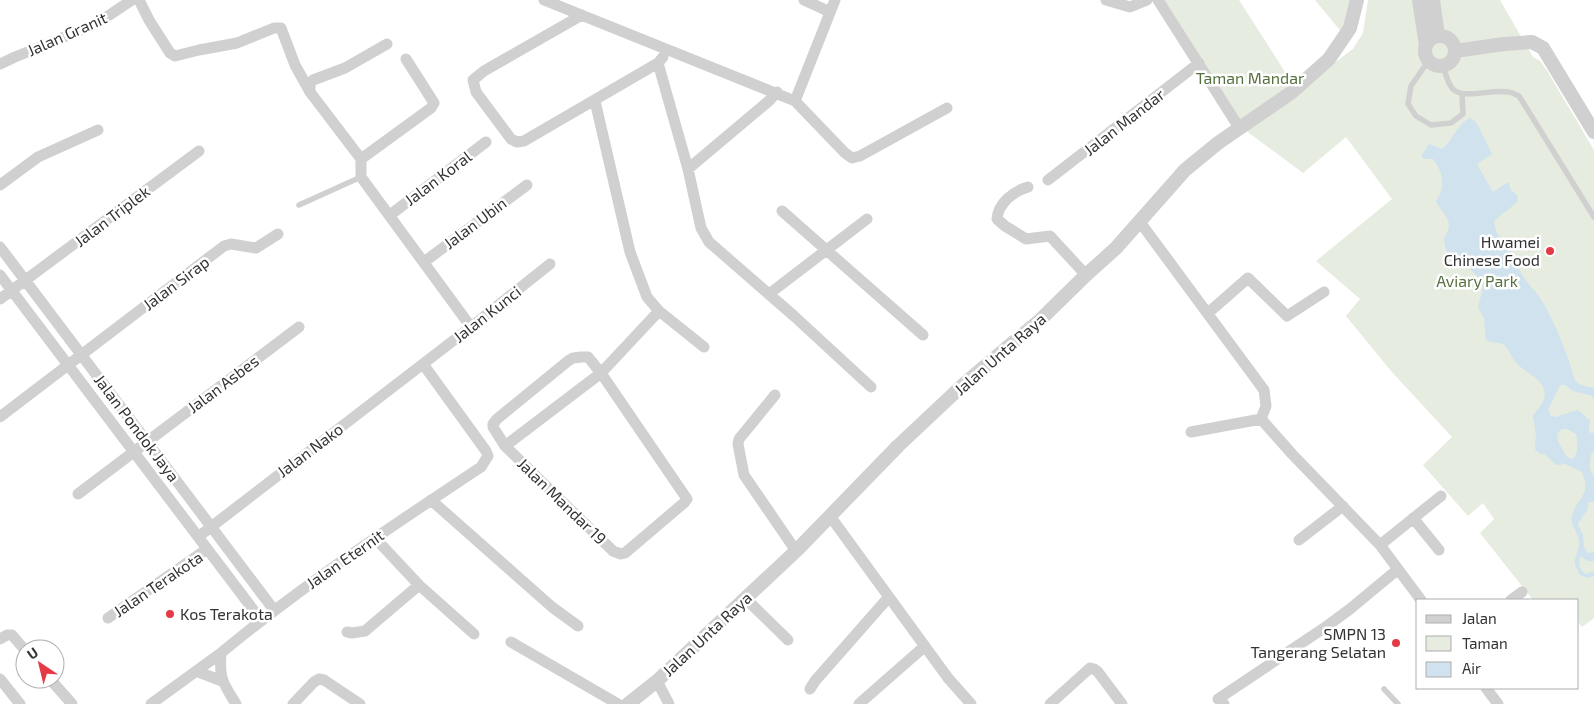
<svg xmlns="http://www.w3.org/2000/svg" width="1594" height="704" font-family="'Exo 2',sans-serif">
<style>
.green{fill:#e6ecdf}
.water{fill:#cfe2ee;fill-rule:evenodd}
.lines{fill:none;stroke-linecap:round;stroke-linejoin:round}
.service{stroke:#d0d0d0;stroke-width:5.5}
.minor{stroke:#d0d0d0;stroke-width:11}
.tertiary{stroke:#d0d0d0;stroke-width:14}
.poi-dot{fill:#e63946;stroke:#fff;stroke-width:2}
.labels{text-anchor:middle;stroke-width:5;stroke-linejoin:round;paint-order:stroke}
.street-label{font-size:16px;fill:#333;stroke:#fff}
.park-label{font-size:16px;fill:#56703f;stroke:#fff}
.poi-label{font-size:16px;fill:#333;stroke:#fff;text-anchor:end}
</style>
<rect width="100%" height="100%" fill="#fff"/>
<path class="green" d="M1163,0H1239L1294,86L1243,130Z
M1315,0H1354L1348,40Z
M1368,0H1500L1533,57L1540,61L1546,69L1594,150V618L1582,627L1578,622V600H1533L1480,533L1494,519L1483,503L1468,516L1423,465L1452,437L1391,371L1346,316L1360,299L1316,261L1392,199L1346,137L1303,173L1245,130L1353,49L1363,33Z"/>
<path class="water" d="M1470,118L1476,122L1492,154L1477,164L1493,192L1508,182L1511,190L1517,195L1518,200C1512,209 1501,213 1494,222C1496,235 1503,241 1511,252C1516,260 1518,268 1523,276C1529,286 1538,293 1544,304C1557,328 1567,353 1575,380C1579,386 1586,386 1594,388V399L1592,396L1573,391L1565,385H1560L1548,410L1551,416L1556,417L1577,410C1583,412 1585,418 1590,420L1589,432L1591,433H1594V450L1591,455L1590,463V469L1594,477V501L1588,503V509L1579,522L1578,525L1583,535L1584,547L1588,553L1594,552V561H1587L1581,556C1578,563 1579,570 1586,574L1594,571V576L1588,578L1580,575C1578,572 1576,567 1575,564C1574,557 1580,549 1579,541C1578,532 1569,523 1572,515C1578,496 1592,495 1582,472L1565,464L1556,465L1545,454H1540L1535,449L1536,435L1533,416C1536,411 1542,405 1544,399C1550,380 1523,373 1515,361C1511,356 1509,349 1504,345C1498,341 1492,344 1486,340L1484,319L1478,307L1483,288C1480,282 1477,275 1472,271C1458,258 1446,263 1444,238C1456,219 1443,217 1436,201C1446,188 1443,171 1433,159H1424L1421,156L1429,144L1442,149C1453,140 1457,124 1470,118ZM1562,429H1567L1576,434C1578,443 1579,452 1573,459L1567,457L1558,441L1557,434Z"/>
<g class="lines">
<path class="service" d="M1429,60L1411,86L1408,104L1416,116L1431,125L1451,123L1463,114L1462,94
M1443,65C1445,73 1448,85 1454,90C1465,99 1493,89 1508,92C1512,92 1516,95 1519,96L1594,217
M299,205L361,177
M1384,689L1398,704"/>
<path class="minor" d="M139,0L149,20L170,53L175,56L199,50L237,43L274,28H281L295,65L310,92L361,159V177L471,327
M544,0L795,101L845,153L852,158L860,156L947,108
M804,0L830,12
M1106,0L1130,7L1147,0
M1158,0L1240,129
M582,15L484,71L473,80L476,92L511,139L517,142L524,141L658,63
M663,57L658,63L688,169L770,100L777,92
M0,64L15,57L96,24L132,0
M310,92V84L313,80L345,68L387,44
M795,101L835,0
M361,159L431,108L434,103L406,59
M688,169L701,228L709,242L794,316L871,387
M1048,180L1199,63
M0,185L38,157L98,130
M1028,187C1014,191 998,203 997,219L1005,226L1026,239L1050,236L1086,275
M782,211L923,335
M390,215L486,142
M1140,222L1264,390L1266,406L1261,419L1292,454L1380,545L1421,600
M0,247L274,610
M424,262L527,185
M0,275L261,620
M769,294L867,219
M0,299L199,151
M659,311L704,347
M1208,313L1248,278L1287,316L1324,292
M581,357H588L601,373L687,499L685,502L625,553L621,554L613,551L505,446L493,427V424L497,419L568,361L573,358Z
M775,395L739,439L738,444L744,475L796,551
M0,417L224,246L231,244L256,248L278,234
M1191,432L1261,419
M505,446L601,373L659,311L647,297L630,252L595,101
M78,494L299,327
M431,500L552,607L578,626
M830,516L948,678L971,704
M1413,518L1439,550
M198,537L471,327L550,264
M375,538L419,585L474,634
M1299,540L1343,506
M1380,545L1441,496
M745,598L788,640
M1511,600L1522,592
M108,618L207,549
M347,632L352,633L365,631L419,585
M0,639L7,635H12L25,650
M511,642L618,704
M196,671L222,681
M0,679L20,704
M50,679L72,704
M657,681L669,704
M1486,688L1498,704
M810,689L815,681L888,598
M151,704L221,653
M236,704C223,683 219,679 221,653C303,585 392,526 481,467L488,456L486,451L423,364
M293,704L314,682L319,679L324,680L360,704
M859,704L925,646
M1050,704L1090,668L1094,669L1098,672L1122,704
M1224,704L1218,699L1327,626L1350,609L1397,570"/>
<path class="tertiary" d="M1419,0L1426,46
M1433,0L1438,36
M1425 51a15 15 0 1 1 30 0a15 15 0 1 1-30 0Z
M1455,51L1504,44L1532,42L1543,48L1594,132
M628,704L657,681L796,551L898,446L965,383L1040,320L1086,275L1116,248L1185,170L1218,143L1292,92L1329,59L1350,28L1357,0"/>
</g>
<g class="poi-dot">
<circle cx="1550" cy="251" r="5"/>
<circle cx="170" cy="614" r="5"/>
<circle cx="1396" cy="643" r="5"/>
</g>
<g class="labels">
<g class="street-label">
<text transform="translate(67 34) rotate(-24)" y="6">Jalan Granit</text>
<text transform="translate(1124 122) rotate(-38)" y="6">Jalan Mandar</text>
<text transform="translate(438 178) rotate(-37)" y="6">Jalan Koral</text>
<text transform="translate(112 216) rotate(-37)" y="6">Jalan Triplek</text>
<text transform="translate(475 223) rotate(-37)" y="6">Jalan Ubin</text>
<text transform="translate(176 283) rotate(-37)" y="6">Jalan Sirap</text>
<text transform="translate(487 314) rotate(-38)" y="6">Jalan Kunci</text>
<text transform="translate(1000 354) rotate(-41)" y="6">Jalan Unta Raya</text>
<text transform="translate(223 384) rotate(-37)" y="6">Jalan Asbes</text>
<text transform="translate(137 428) rotate(53)" y="6">Jalan Pondok Jaya</text>
<text transform="translate(310 450) rotate(-37)" y="6">Jalan Nako</text>
<text transform="translate(562 501) rotate(44)" y="6">Jalan Mandar 19</text>
<text transform="translate(345 559) rotate(-35)" y="6">Jalan Eternit</text>
<text transform="translate(158 584) rotate(-34)" y="6">Jalan Terakota</text>
<text transform="translate(707 634) rotate(-43)" y="6">Jalan Unta Raya</text>
</g>
<g class="park-label">
<text x="1250" y="84">Taman Mandar</text>
<text x="1477" y="287">Aviary Park</text>
</g>
<g class="poi-label">
<text x="1540" y="248">Hwamei<tspan x="1540" dy="18">Chinese Food</tspan></text>
<text x="180" y="620" text-anchor="start">Kos Terakota</text>
<text x="1386" y="640">SMPN 13<tspan x="1386" dy="18">Tangerang Selatan</tspan></text>
</g>
</g>
<rect x="1416" y="599" width="162" height="90" fill="#ffffff" stroke="#adadad"/>
<rect x="1426" y="615" width="25" height="8" fill="#d0d0d0" stroke="#adadad"/>
<text x="1462" y="624" font-size="15" fill="#333333">Jalan</text>
<rect x="1426" y="636" width="25" height="15" fill="#e6ecdf" stroke="#adadad"/>
<text x="1462" y="649" font-size="15" fill="#333333">Taman</text>
<rect x="1426" y="662" width="25" height="15" fill="#cfe2ee" stroke="#adadad"/>
<text x="1462" y="674" font-size="15" fill="#333333">Air</text>
<g transform="translate(40 664) rotate(325)"><circle r="24" fill="#ffffff" stroke="#adadad"/>
<path d="M0-4L9 19L0 12L-9 19Z" fill="#e63946"/>
<text y="-8" font-size="14" font-weight="bold" text-anchor="middle" fill="#333333">U</text>
</g>
</svg>
